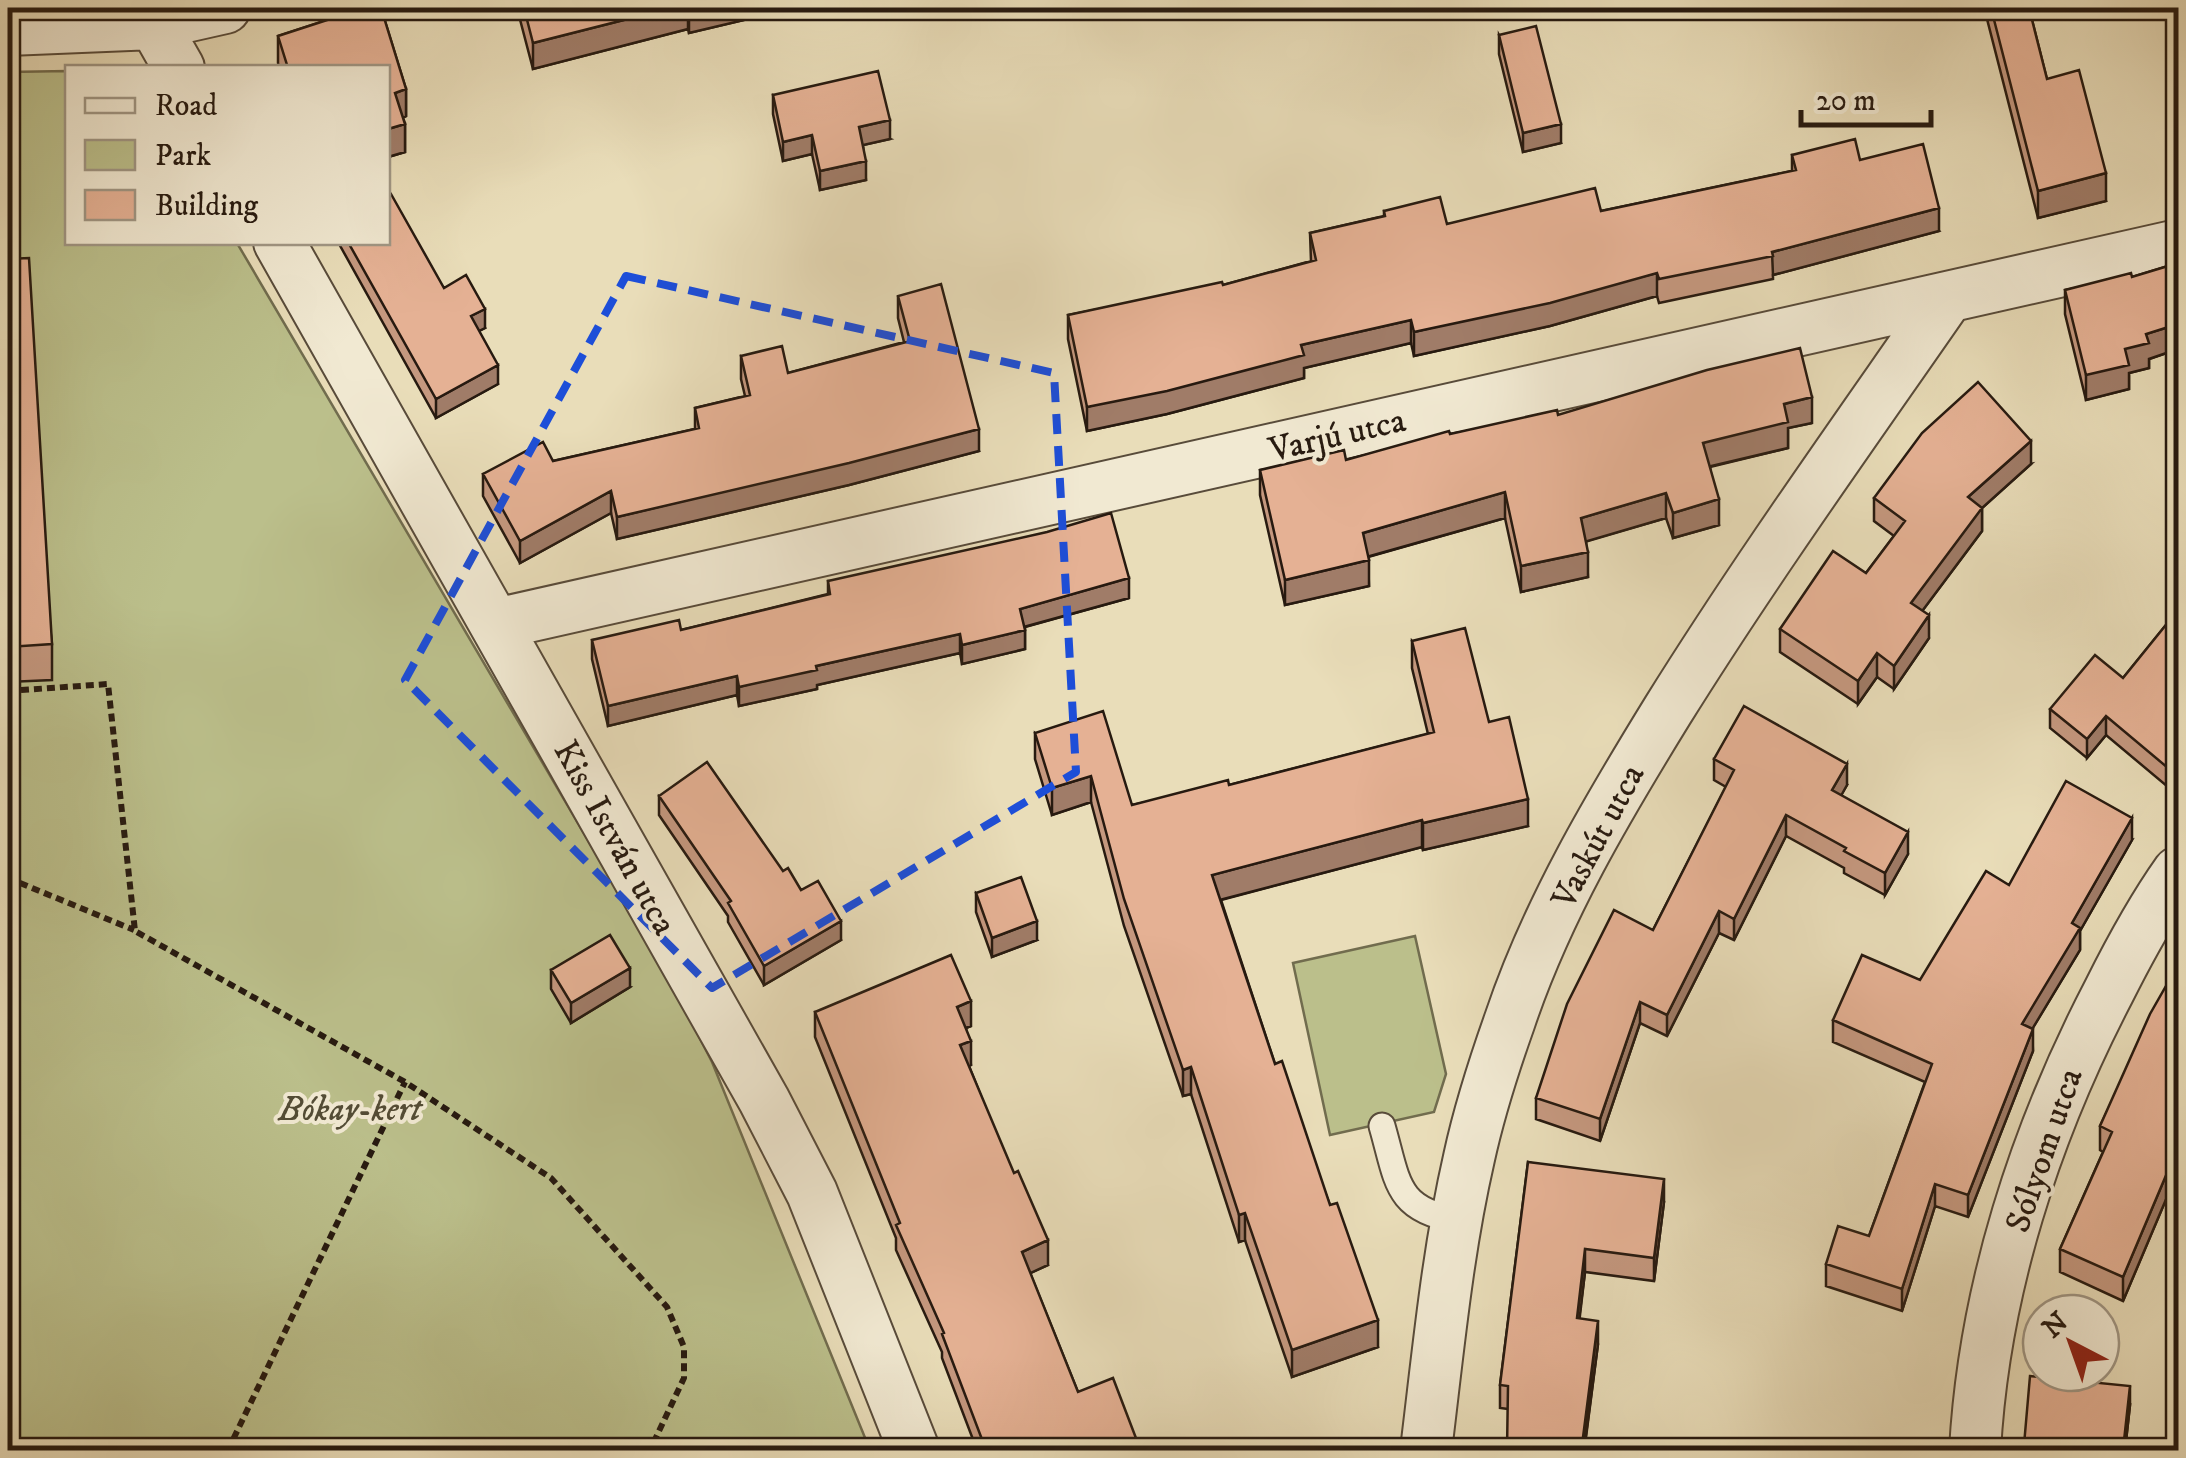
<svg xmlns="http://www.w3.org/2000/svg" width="2186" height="1458" font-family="'IM FELL DW Pica',serif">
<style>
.green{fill:#bbbf8b;stroke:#716c4e;stroke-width:2.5}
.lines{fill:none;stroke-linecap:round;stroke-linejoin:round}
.service-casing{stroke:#584b3a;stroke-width:29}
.minor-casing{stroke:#584b3a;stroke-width:54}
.path{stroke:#271a10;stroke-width:6;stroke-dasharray:8 5;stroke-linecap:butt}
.service{stroke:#f1e9d2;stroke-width:25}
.minor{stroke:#f1e9d2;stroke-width:50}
.wall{fill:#c5987f;stroke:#271a10;stroke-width:2.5}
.shaded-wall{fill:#a07c68;stroke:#271a10;stroke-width:2.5}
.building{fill:#e5b194;stroke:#271a10;stroke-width:2.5}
.marked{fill:none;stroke:#1d4ed8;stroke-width:8;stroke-dasharray:20 12;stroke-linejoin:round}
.labels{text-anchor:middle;stroke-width:8;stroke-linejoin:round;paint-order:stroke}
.street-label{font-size:35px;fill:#271a10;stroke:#f1e9d2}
.park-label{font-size:35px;font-style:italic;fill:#534c35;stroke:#f1e9d2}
</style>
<rect width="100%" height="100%" fill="#e9ddb9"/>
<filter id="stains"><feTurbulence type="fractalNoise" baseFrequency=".002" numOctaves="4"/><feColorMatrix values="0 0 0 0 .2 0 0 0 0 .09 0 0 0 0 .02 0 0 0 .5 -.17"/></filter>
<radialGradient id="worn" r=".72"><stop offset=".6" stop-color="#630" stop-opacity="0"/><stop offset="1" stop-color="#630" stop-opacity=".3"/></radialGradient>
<path class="green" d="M67,71L68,242L237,243L669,978L712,1062L870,1450H8V72Z
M1415,936L1446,1074L1434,1112L1330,1135L1293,963Z"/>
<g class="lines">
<defs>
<path id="service" d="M1382,1126C1398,1181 1395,1210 1458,1220"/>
<path id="minor" d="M153,8L154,24L179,68
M8,30L154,24L225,8
M279,242L764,1100L812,1193L914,1450
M496,624L2178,245
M1426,1450C1438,1353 1447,1254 1469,1158C1479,1112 1494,1065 1510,1020C1547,910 1607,809 1668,710C1756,569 1853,434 1948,297
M1975,1450C1984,1290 2035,1133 2109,991C2130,949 2151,910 2178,872"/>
</defs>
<use href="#service" class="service-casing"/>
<use href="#minor" class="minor-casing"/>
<path class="path" d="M8,691L108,684L135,931L405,1082L551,1178L667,1307L684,1347V1378L650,1450
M8,878L134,930
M228,1450L405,1082"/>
<use href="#service" class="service"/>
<use href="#minor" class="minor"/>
</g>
<path class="wall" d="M364,8H381L406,89V116L403,118L405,124V152L388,157V68H279L278,63V36Z
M517,8H795L689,33L688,29L533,69Z
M1986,8H2029L2047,79L2106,201L2038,218L1986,15Z
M1499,35L1561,143L1523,152L1499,54Z
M773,95L890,139L863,145L866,180L820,190L812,154L783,161L773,114Z
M1792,155L1860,160L1939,231L1773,275V279L1659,303L1657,296L1550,326L1414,356L1411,343L1304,368V378L1167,414L1087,431L1068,339V315L1223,285L1311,261L1310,233L1384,216V211L1447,224L1601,211L1792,171Z
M338,242H388L444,288L485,328L479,331L498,384L436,418Z
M8,259L52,644V680L8,682Z
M2178,263V349L2149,359V368L2129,373V389L2086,400L2065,314V290L2132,277Z
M898,296L979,451L849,485L617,539L611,513L520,563L483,496V474L553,461L695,429V408L745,396L741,379V356L788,373L904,342L898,318Z
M1558,415L1812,423L1788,428V448L1710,467L1719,525L1673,538L1666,518L1586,541L1588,577L1521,592L1505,518L1368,557L1369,586L1285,605L1260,495V470L1346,460L1450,434Z
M2031,464L1982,508V531L1922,611L1929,638L1894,689L1877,677L1858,704L1780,652V629L1866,573L1894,536L1874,521V498Z
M828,581L1129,598L1025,627V649L962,664L960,653L817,685V689L739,706L737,695L608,726L592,659V640L681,630L828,594Z
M2178,610L2168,787L2106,735L2087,758L2050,728V709L2123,678Z
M1412,641L1489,722L1528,826L1423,850L1422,847L1221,900L1275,1064L1330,1205L1378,1347L1292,1377L1245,1240L1239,1242L1191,1094L1183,1096L1124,926L1091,802L1052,815L1035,759V733L1132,805L1229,785L1428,734L1412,668Z
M1714,759L1847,785L1841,795L1908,854L1885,895L1844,873V868L1786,836L1734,940L1719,933L1667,1036L1640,1023L1600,1141L1536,1119V1098L1653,930L1726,787L1714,780Z
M659,796L783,871L801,890L841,940L764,985L728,922V916L659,815Z
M2132,840L2080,931V950L2032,1029L2033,1051L1968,1217L1935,1206L1902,1311L1826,1286V1264L1869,1236L1925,1082L1833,1042V1020L1920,980L2009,885Z
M976,893L1037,940L992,957L976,912Z
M2178,965V1171L2123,1301L2060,1272V1249L2103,1152L2100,1150V1126Z
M551,970L630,987L571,1023L551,989Z
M815,1012L971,1026L966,1028L971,1065L969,1066L1048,1265L1030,1273L1078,1392L1139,1450H977L942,1358V1352L896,1250V1238L815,1037Z
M1528,1162L1664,1202L1654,1281L1585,1272L1579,1319L1598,1344L1585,1445L1597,1450L1508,1409L1500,1408V1385Z
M2130,1405L2125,1450H2024V1445Z"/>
<path class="shaded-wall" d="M671,8H688V29L533,69V43Z
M689,8H795L689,33Z
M406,89V116L395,120V93Z
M890,120V139L859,146V127Z
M405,124V152L388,157V129Z
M1561,124V143L1523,152V133Z
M812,135V154L783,161V142Z
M866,161V180L820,190V171Z
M2106,173V201L2038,218V191Z
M1939,208V231L1773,275L1772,252Z
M1657,273V296L1550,326L1414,356V332Z
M485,309V328L471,335V316Z
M1411,320V343L1304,368V378L1167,414L1087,431V407L1301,345Z
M2178,324V349L2149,359V368L2129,373V389L2086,400V375L2146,334Z
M498,365V384L436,418V399Z
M1812,397V423L1788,428V448L1703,468V443L1784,404Z
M979,429V451L849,485L617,539V517Z
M2031,441V464L1982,508V531L1911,626V603L1968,497Z
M611,491V513L520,563V541Z
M1505,492V518L1363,558V533Z
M1666,493V518L1581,543V518Z
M1719,499V525L1673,538V513Z
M1588,552V577L1521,592V566Z
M1369,560V586L1285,605V580Z
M1129,578V598L1020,628V609Z
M1929,615V638L1894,689V666Z
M1025,630V649L962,664V645Z
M960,634V653L817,685V689L739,706V687L816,666Z
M1877,653V677L1858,704V681Z
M737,676V695L608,726V706Z
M2106,716V735L2087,758V739Z
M2178,755V774L2168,787V768Z
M1847,764V785L1832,812V790Z
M1091,776V802L1052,815V788Z
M1528,799V826L1423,850V823Z
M1786,815V836L1734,940V919Z
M2132,818V840L2080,931V950L2022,1046V1024L2072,923Z
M1422,820V847L1212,902V875Z
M1908,832V854L1885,895V873Z
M1719,911V933L1667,1036V1015Z
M841,921V940L764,985V966Z
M1037,921V940L992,957V938Z
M630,968V987L571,1023V1003Z
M971,1001V1026L957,1031V1007Z
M1640,1002V1023L1600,1141V1119Z
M2033,1029V1051L1968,1217V1195Z
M971,1041V1065L960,1070V1045Z
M1191,1067V1094L1183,1096V1070Z
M2178,1147V1171L2123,1301V1277Z
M1664,1179V1202L1654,1281V1258Z
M1935,1184V1206L1902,1311V1289Z
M1245,1213V1240L1239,1242V1215Z
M1048,1240V1265L1022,1277V1252Z
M1585,1249V1272L1577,1341V1318Z
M1378,1320V1347L1292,1377V1350Z
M1598,1321V1344L1584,1450H1582Z
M2130,1386V1405L2125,1450H2123Z"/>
<path class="building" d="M364,8H381L406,89L395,93L405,124L388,129V68H288L278,36Z
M524,8H671L533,43Z
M1991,8H2029L2047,79L2079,70L2106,173L2038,191Z
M1536,26L1561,124L1523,133L1499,35Z
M878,71L890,120L859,127L866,161L820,171L812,135L783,142L773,95Z
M1855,139L1860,160L1923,144L1939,208L1772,252L1773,256L1659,279L1657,273L1550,303L1414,332L1411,320L1301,345L1304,355L1167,391L1087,407L1068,315L1222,282L1223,285L1316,260L1310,233L1385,216L1384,211L1440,197L1447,224L1595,188L1601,211L1796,170L1792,155Z
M391,194L444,288L466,275L485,309L471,316L498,365L436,399L348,242H388V196Z
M29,258L52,644L8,647V259Z
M2178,263V324L2146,334L2149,343L2125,349L2129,365L2086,375L2065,290L2131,273L2132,277Z
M941,284L979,429L849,463L617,517L611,491L520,541L483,474L543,442L553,461L699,428L695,408L750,395L741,356L782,346L788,373L910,341L898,296Z
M1800,348L1812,397L1784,404L1788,422L1703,443L1719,499L1673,513L1666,493L1581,518L1588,552L1521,566L1505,492L1363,533L1369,560L1285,580L1260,470L1344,450L1346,460L1449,431L1450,434L1557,410L1558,415L1707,370Z
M1978,382L2031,441L1968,497L1982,508L1911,603L1929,615L1894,666L1877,653L1858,681L1780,629L1833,551L1866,573L1905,521L1874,498L1922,433Z
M1111,513L1129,578L1020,609L1025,630L962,645L960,634L816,666L817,670L739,687L737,676L608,706L592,640L679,620L681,630L830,594L828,581L1047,532Z
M2178,610V755L2168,768L2106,716L2087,739L2050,709L2095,655L2123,678Z
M1465,628L1489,722L1509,717L1528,799L1423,823L1422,820L1212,875L1275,1064L1282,1061L1330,1205L1337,1203L1378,1320L1292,1350L1245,1213L1239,1215L1191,1067L1183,1070L1124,899L1091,776L1052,788L1035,733L1103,711L1132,805L1228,780L1229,785L1434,732L1412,641Z
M1744,706L1847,764L1832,790L1908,832L1885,873L1844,851L1846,848L1786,815L1734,919L1719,911L1667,1015L1640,1002L1600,1119L1536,1098L1567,1004L1614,910L1653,930L1734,770L1714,759Z
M707,762L783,871L788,868L801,890L818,881L841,921L764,966L728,903L731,901L659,796Z
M2066,781L2132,818L2072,923L2080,928L2022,1024L2033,1029L1968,1195L1935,1184L1902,1289L1826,1264L1838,1226L1869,1236L1932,1064L1833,1020L1862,955L1920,980L1986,871L2009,885Z
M1021,877L1037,921L992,938L976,893Z
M610,935L630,968L571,1003L551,970Z
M951,955L971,1001L957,1007L971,1041L960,1045L1014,1173L1018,1171L1048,1240L1022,1252L1078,1392L1113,1378L1139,1446L1126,1450H986L942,1334L944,1333L896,1225L900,1223L815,1012Z
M2178,965V1147L2123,1277L2060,1249L2112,1132L2100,1126L2150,1014Z
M1528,1162L1664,1179L1654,1258L1585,1249L1577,1318L1598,1321L1582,1445H1597V1450H1507L1508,1386L1500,1385Z
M2030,1376L2130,1386L2123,1450H2078L2024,1445Z
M1912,1442L1914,1450H1841Z"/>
<path class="marked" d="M626,276L1054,373L1076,772L712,988L405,680Z"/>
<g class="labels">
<g class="street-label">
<text transform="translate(1337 434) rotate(-13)" y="12">Varjú utca</text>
<text transform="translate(1597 836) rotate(-62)" y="12">Vaskút utca</text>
<text transform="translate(616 837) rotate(61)" y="12">Kiss István utca</text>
<text transform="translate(2043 1150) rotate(-71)" y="12">Sólyom utca</text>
</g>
<g class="park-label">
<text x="350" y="1120">Bókay-kert</text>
</g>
</g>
<rect width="2186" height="1458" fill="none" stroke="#e9ddb9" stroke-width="40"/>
<rect x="10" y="10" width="2166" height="1438" fill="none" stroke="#271a10" stroke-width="5"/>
<rect x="20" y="20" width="2146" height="1418" fill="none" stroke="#271a10" stroke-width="2.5"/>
<rect x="65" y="65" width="325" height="180" fill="#f1e9d2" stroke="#a09684" stroke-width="2.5"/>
<rect x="85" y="98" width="50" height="15" fill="#f1e9d2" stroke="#a09684" stroke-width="2.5"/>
<text x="155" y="115" font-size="30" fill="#271a10">Road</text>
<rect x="85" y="140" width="50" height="30" fill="#bbbf8b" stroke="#a09684" stroke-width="2.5"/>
<text x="155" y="165" font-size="30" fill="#271a10">Park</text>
<rect x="85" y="190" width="50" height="30" fill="#e5b194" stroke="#a09684" stroke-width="2.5"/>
<text x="155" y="215" font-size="30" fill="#271a10">Building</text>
<g transform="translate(2071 1343) rotate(319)"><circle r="48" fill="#f1e9d2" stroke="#a09684" stroke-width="2.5"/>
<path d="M0-8L18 38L0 25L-18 38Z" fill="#8f2418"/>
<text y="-15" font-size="28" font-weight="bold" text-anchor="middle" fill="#271a10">N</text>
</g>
<path d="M1801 110v15h130v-15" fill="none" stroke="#271a10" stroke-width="5"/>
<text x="1816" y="110" font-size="30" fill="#271a10" stroke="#f1e9d2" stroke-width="8" paint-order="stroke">20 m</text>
<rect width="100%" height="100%" filter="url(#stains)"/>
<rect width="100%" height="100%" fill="url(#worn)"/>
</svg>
